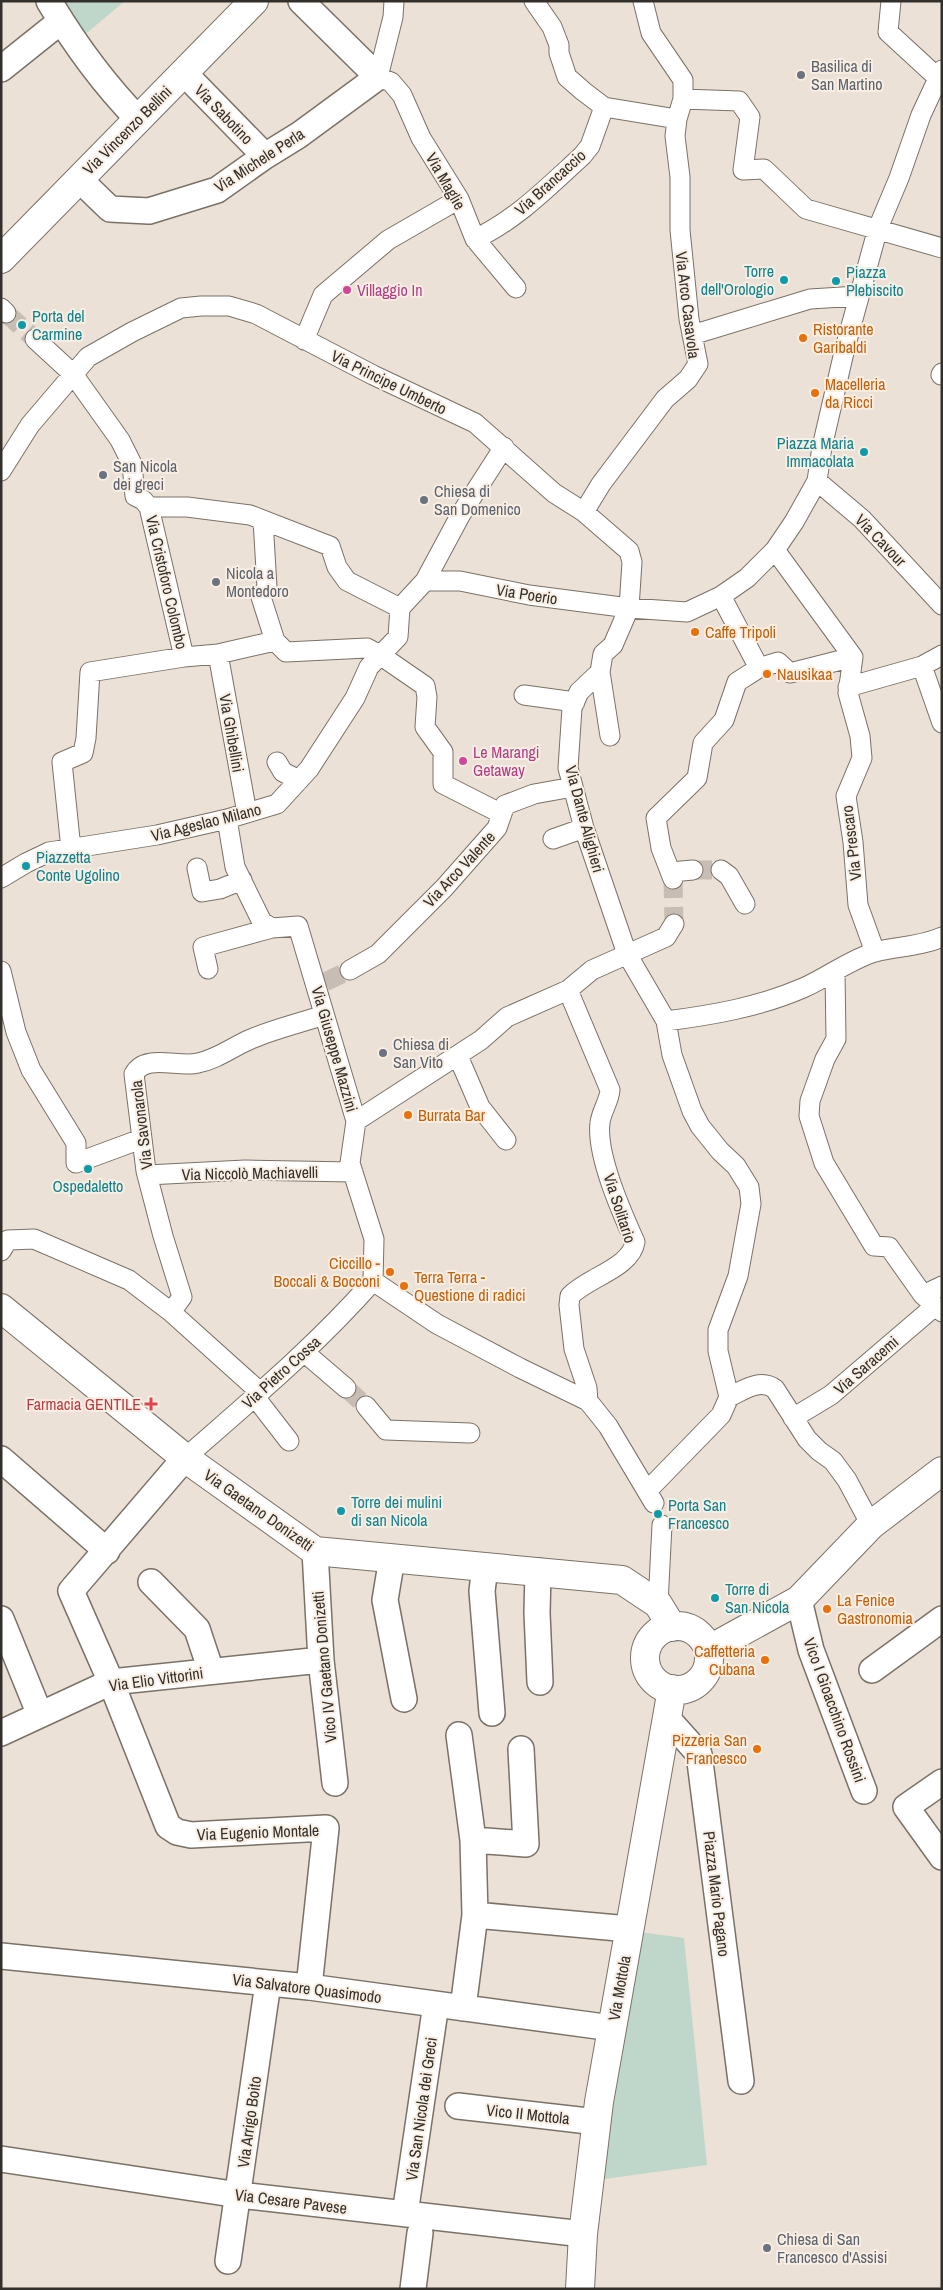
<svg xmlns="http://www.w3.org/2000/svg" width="943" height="2290" font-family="'Archivo Narrow',sans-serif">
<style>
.green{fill:#bed7ca}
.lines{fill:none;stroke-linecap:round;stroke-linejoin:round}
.pedestrian-tunnel{stroke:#c7bdb4;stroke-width:19;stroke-dasharray:19 9;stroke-linecap:butt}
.pedestrian-casing{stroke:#7a7167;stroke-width:21}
.minor-casing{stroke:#7a7167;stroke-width:28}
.tertiary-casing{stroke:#7a7167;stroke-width:30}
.pedestrian{stroke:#fff;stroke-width:19}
.minor{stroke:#fff;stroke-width:25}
.tertiary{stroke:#fff;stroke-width:28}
.worship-dot{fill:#6b7280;stroke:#f9eee3;stroke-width:2}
.culture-dot{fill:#0f9aa8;stroke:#f9eee3;stroke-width:2}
.hotel-dot{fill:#d1479c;stroke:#f9eee3;stroke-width:2}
.food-dot{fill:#e8710a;stroke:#f9eee3;stroke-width:2}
.health-dot{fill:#e0444e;stroke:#f9eee3;stroke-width:2}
.labels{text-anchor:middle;stroke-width:4;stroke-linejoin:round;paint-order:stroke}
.worship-label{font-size:16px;fill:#5b616d;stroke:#f9eee3;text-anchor:start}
.street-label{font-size:16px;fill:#332f2b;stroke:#f9eee3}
.culture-label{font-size:16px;fill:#0d838f;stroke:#f9eee3;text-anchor:start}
.hotel-label{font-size:16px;fill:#b23c85;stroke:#f9eee3;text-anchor:start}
.food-label{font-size:16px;fill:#c56008;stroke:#f9eee3;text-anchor:start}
.health-label{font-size:16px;fill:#be3a42;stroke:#f9eee3;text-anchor:end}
</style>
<rect width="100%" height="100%" fill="#ece1d6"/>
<path class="green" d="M65,1H125L83,36Z
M640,1932L684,1938L707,2165L604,2179L611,2121Z"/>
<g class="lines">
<path class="pedestrian-tunnel" d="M6,313L35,339
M693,870H721
M673,879L674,924
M325,982L350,970
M346,1388L366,1406"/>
<defs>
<path id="pedestrian" d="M394,1L393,17L378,77L391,82L402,95L421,138L459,199L475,239L516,288
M534,1L552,27L559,45V53L567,77L583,91L604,107L677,119
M891,1L888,32L938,78
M683,99L739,101L750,117L743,170L764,169L806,209L942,248
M475,239C516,220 549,186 582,156L590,146L604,107
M1,308L6,313
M692,335L810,299L858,296
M35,339L73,374L120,440L132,464L135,496L143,500L149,507H187L250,515L330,546L337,567L347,581L400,608
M304,340L323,295L388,240L459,199
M941,375L942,373
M1,471L30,425L88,357L132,332L181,308L201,306H229L256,314L373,375L475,423L554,493L584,512L629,551L632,562L629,608L613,645L603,654L600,672L579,692L572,708L568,768L584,828L627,954L666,1021L672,1055L692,1111L700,1126L720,1151L736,1166L749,1187L751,1204L738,1276L718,1330V1351L729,1397
M817,481L862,519L942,605
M149,507L184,657
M584,512L601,484L665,399L688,379L698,364L689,319L680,230V177L675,136L677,119L683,99V80L651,33L643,1
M263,520L267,587L261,597L275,641
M775,550L853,657L848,693L860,736L862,758L846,796L853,842L858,905L875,952
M425,581H460L529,595L629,608L687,612L721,596L747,578L775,550L794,522L817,481L822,447L845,348L878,228L899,178L921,115L942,70
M721,596L759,668L778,662L790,673L853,657
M400,608L425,581L461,514L504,447
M218,654L247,813
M922,666L942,723
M600,672L610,736
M848,687L922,666L942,655
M524,695L575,702
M277,762L283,772L299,780
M227,819L235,867L262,922L272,928
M553,839L584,828
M71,849L62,762L83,753L86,738L90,672L184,657L218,654L275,641L286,652L367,648L380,655L425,686L427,697L425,727L443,752V784L502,814
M197,868L202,892L220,889L242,880
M721,870L729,876L745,904
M671,872L693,870
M1,878L26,863L49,852L157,835L227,819L277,804L309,769L355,698L369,667L398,637L400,608
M673,879L661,848L656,818L697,778L703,743L724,720L737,682L759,668
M208,969L203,947L272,928L298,926L356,1121L350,1163L374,1239L373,1281L437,1324L520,1368L588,1401L608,1426L654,1503
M350,970L378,954L444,888L497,828L505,805L534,794L573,787
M1,971L16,1032L31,1070L76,1143V1163L141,1139
M835,972L836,1039L825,1059L810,1101L809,1116L824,1163L874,1246L889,1247L923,1295L942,1312
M568,990L610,1090C609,1102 601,1112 600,1123C596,1155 622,1213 635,1242C631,1268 588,1277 570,1296L569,1305L574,1349L587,1388L588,1401
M666,1021C713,1015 759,1007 803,988C828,977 849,960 875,952C897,946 920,947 942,937
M458,1056L480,1107L506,1140
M356,1121L481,1040L507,1017L568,990L592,970L666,937L674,924
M147,1175L245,1170L353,1172
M1,1251L8,1240L34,1239L129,1280L171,1312L260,1392
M923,1295L942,1286
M171,1312L182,1297L163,1236L146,1171L134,1074C145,1053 179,1068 198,1063C218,1059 232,1047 251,1039C274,1029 300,1023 324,1015
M304,1352L346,1388
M255,1397L289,1441
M366,1406L386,1430L470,1433
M793,1418L831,1395L935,1306
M185,1458C250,1401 316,1346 373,1281
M648,1490L721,1415L729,1397C744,1390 760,1378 775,1389L807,1439L819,1451L833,1461L847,1480L871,1525
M658,1604L662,1525"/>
<path id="minor" d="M49,1C74,43 104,84 138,119
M1,69L61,21
M184,73L265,156
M79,179L110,209L149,211L217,190L265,156L299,135L378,77L301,1
M185,1458L71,1591L111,1682L168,1826L177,1832L191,1835L326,1828L309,1987
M1,1459L107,1551
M315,1551L321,1660L335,1783
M392,1558L385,1600L404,1699
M485,1567L482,1591L492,1713
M538,1571L537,1613L540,1682
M151,1582L197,1629L211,1671
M799,1600L811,1650L864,1791
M1,1619L40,1715
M872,1670L942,1619
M667,1718L699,1754L741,2081
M1,1733L111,1682L321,1660
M459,1735L473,1840L475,1915L463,2008
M942,1782L906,1807L942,1857
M473,1840L526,1844L521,1749
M475,1915L629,1929
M1,1956L309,1987L612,2028
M458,2106L597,2122
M1,2159L239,2195L583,2234
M405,2214L436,2004
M228,2261L268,1983
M413,2289L420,2233"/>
<path id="tertiary" d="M1,259L254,1
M1,1308L185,1458L315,1551L622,1580L658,1604L672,1627
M645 1658a32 32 0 1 1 64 0a32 32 0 1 1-64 0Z
M708,1650L799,1600L871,1525L942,1471
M580,2289L583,2234L599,2102L672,1689"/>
</defs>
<use href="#pedestrian" class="pedestrian-casing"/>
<use href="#minor" class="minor-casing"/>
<use href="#tertiary" class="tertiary-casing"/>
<use href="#pedestrian" class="pedestrian"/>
<use href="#minor" class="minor"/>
<use href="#tertiary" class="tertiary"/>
</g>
<g class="worship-dot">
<circle cx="801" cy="75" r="5"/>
<circle cx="103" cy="475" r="5"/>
<circle cx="424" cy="500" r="5"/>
<circle cx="216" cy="582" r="5"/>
<circle cx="383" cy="1053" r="5"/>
<circle cx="767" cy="2248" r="5"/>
</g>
<g class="culture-dot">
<circle cx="784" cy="280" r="5"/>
<circle cx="836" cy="281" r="5"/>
<circle cx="22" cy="325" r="5"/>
<circle cx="864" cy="452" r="5"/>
<circle cx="26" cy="866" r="5"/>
<circle cx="88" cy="1169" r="5"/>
<circle cx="341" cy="1511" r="5"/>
<circle cx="658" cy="1514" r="5"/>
<circle cx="715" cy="1598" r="5"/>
</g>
<g class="hotel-dot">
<circle cx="347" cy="290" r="5"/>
<circle cx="463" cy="761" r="5"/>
</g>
<g class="food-dot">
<circle cx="803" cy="338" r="5"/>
<circle cx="815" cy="393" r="5"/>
<circle cx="695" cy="632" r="5"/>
<circle cx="767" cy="674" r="5"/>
<circle cx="408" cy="1115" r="5"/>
<circle cx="390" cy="1272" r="5"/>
<circle cx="404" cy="1286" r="5"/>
<circle cx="827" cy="1609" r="5"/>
<circle cx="765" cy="1660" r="5"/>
<circle cx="757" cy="1749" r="5"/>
</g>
<path class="health-dot" d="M148.5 1396.5h5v5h5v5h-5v5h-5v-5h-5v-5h5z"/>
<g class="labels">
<g class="worship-label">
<text x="811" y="72">Basilica di<tspan x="811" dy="18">San Martino</tspan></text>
<text x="113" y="472">San Nicola<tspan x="113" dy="18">dei greci</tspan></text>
<text x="434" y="497">Chiesa di<tspan x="434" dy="18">San Domenico</tspan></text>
<text x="226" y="579">Nicola a<tspan x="226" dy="18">Montedoro</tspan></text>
<text x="393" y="1050">Chiesa di<tspan x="393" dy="18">San Vito</tspan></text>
<text x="777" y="2245">Chiesa di San<tspan x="777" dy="18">Francesco d'Assisi</tspan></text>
</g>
<g class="street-label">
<text transform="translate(224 114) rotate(46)" y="6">Via Sabotino</text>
<text transform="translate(127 130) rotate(-45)" y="6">Via Vincenzo Bellini</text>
<text transform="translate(259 160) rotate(-33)" y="6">Via Michele Perla</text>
<text transform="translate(446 181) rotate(60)" y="6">Via Maglie</text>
<text transform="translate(550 182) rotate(-42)" y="6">Via Brancaccio</text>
<text transform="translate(688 305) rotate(83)" y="6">Via Arco Casavola</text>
<text transform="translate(389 382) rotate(26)" y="6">Via Principe Umberto</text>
<text transform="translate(881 540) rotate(46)" y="6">Via Cavour</text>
<text transform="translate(167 582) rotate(77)" y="6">Via Cristoforo Colombo</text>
<text transform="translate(527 594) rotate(9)" y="6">Via Poerio</text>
<text transform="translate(232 733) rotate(80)" y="6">Via Ghibellini</text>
<text transform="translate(585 819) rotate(75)" y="6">Via Dante Alighieri</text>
<text transform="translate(206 822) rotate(-14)" y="6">Via Ageslao Milano</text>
<text transform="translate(851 843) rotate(-97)" y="6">Via Prescaro</text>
<text transform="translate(459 869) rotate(-47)" y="6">Via Arco Valente</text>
<text transform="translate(335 1049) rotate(74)" y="6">Via Giuseppe Mazzini</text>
<text transform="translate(141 1125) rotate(-97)" y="6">Via Savonarola</text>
<text transform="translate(250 1173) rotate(-1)" y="6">Via Niccolò Machiavelli</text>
<text transform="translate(620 1208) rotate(72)" y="6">Via Solitario</text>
<text transform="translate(866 1365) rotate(-41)" y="6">Via Saracemi</text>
<text transform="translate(281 1372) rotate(-42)" y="6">Via Pietro Cossa</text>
<text transform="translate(259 1510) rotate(35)" y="6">Via Gaetano Donizetti</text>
<text transform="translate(324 1667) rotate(-95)" y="6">Vico IV Gaetano Donizetti</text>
<text transform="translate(156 1679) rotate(-8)" y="6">Via Elio Vittorini</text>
<text transform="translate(835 1710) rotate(70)" y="6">Vico I Gioacchino Rossini</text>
<text transform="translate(258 1832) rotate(-2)" y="6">Via Eugenio Montale</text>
<text transform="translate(717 1894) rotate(83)" y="6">Piazza Mario Pagano</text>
<text transform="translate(307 1988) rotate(7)" y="6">Via Salvatore Quasimodo</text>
<text transform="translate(619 1988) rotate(-80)" y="6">Via Mottola</text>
<text transform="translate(421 2109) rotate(-82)" y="6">Via San Nicola dei Greci</text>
<text transform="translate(528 2114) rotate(6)" y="6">Vico II Mottola</text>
<text transform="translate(249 2122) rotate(-82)" y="6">Via Arrigo Boito</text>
<text transform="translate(291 2201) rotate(7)" y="6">Via Cesare Pavese</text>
</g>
<g class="culture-label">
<text x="774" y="277" text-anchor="end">Torre<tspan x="774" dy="18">dell'Orologio</tspan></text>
<text x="846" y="278">Piazza<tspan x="846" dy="18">Plebiscito</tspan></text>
<text x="32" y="322">Porta del<tspan x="32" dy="18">Carmine</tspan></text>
<text x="854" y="449" text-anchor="end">Piazza Maria<tspan x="854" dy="18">Immacolata</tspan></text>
<text x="36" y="863">Piazzetta<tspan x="36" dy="18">Conte Ugolino</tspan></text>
<text x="88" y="1192" text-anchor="middle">Ospedaletto</text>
<text x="351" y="1508">Torre dei mulini<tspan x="351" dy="18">di san Nicola</tspan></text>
<text x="668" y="1511">Porta San<tspan x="668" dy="18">Francesco</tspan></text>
<text x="725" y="1595">Torre di<tspan x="725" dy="18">San Nicola</tspan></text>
</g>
<g class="hotel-label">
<text x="357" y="296">Villaggio In</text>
<text x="473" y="758">Le Marangi<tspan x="473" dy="18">Getaway</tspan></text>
</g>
<g class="food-label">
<text x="813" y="335">Ristorante<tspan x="813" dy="18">Garibaldi</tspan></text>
<text x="825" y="390">Macelleria<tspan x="825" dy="18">da Ricci</tspan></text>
<text x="705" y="638">Caffe Tripoli</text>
<text x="777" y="680">Nausikaa</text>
<text x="418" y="1121">Burrata Bar</text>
<text x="380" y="1269" text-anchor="end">Ciccillo -<tspan x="380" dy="18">Boccali &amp; Bocconi</tspan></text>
<text x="414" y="1283">Terra Terra -<tspan x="414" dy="18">Questione di radici</tspan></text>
<text x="837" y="1606">La Fenice<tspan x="837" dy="18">Gastronomia</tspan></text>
<text x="755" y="1657" text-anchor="end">Caffetteria<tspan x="755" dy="18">Cubana</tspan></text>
<text x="747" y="1746" text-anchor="end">Pizzeria San<tspan x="747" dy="18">Francesco</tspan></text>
</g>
<g class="health-label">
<text x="141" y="1410">Farmacia GENTILE</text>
</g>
</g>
<rect width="943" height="2290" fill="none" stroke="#332f2b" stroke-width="5"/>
</svg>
